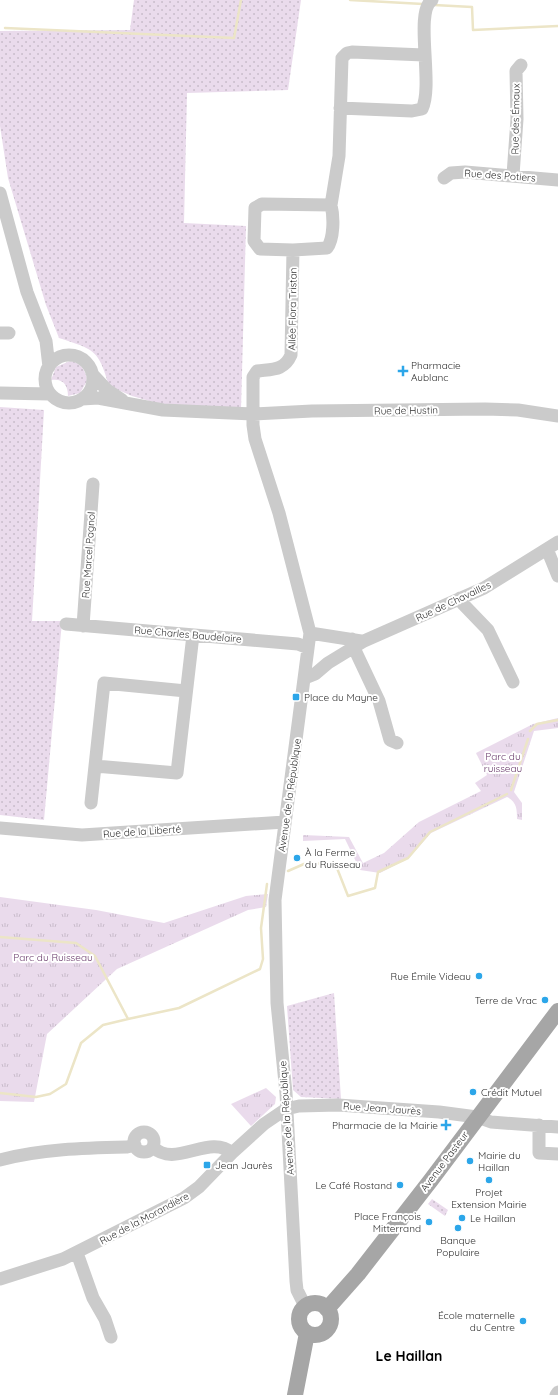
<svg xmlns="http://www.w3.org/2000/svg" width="558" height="1395" font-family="Quicksand,sans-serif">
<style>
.grass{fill:url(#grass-dots)}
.park{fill:url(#park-tufts)}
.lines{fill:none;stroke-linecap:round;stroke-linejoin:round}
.stream{stroke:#ece5c7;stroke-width:2.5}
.minor{stroke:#cbcbcb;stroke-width:13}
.major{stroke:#a6a6a6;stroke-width:16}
.poi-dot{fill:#2ca6e9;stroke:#fff;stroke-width:1.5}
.labels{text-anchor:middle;stroke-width:4;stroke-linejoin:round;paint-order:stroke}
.street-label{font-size:10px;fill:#2e2e2e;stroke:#fff}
.poi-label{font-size:10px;fill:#2e2e2e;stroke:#fff;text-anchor:start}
.park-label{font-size:10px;fill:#693a6b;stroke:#fff}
.district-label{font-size:14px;font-weight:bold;fill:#000;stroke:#fff}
</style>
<defs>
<pattern id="grass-dots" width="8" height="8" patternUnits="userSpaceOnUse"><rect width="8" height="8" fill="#eadbec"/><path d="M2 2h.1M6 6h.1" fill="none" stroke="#c9bccb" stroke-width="1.8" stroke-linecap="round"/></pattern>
<pattern id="park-tufts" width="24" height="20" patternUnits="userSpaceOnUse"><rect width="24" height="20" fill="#eadbec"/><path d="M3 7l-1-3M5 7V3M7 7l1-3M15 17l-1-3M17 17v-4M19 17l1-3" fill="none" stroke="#c9bccb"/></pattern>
</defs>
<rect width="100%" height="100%" fill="#fff"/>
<path class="grass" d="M134,0H301L288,90L187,93L184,223L246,226L241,409L160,404L132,396L109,386C98,349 95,350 59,338L46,305L8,178L0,126V31L130,30Z
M70,361C81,362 86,371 87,381L80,393L68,396C68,385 63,378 51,380L56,367Z
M0,407L44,410L32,621H62L44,820L0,815Z
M334,993L341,1099L301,1097L293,1090L287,1006Z
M432,1199L448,1210L445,1216L428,1204Z"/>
<path class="park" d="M558,718V728L534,731L514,792L522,803V820L517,819C517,810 517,802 507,797L431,833L409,858L380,873L360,870L345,839L303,841V835L349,837L363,863L384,853L419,822L481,791L475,783L487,775L476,753L533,724Z
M268,894L266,907L248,910L117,969L47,1034L34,1102L0,1101V897L96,910L164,923L246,896Z
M266,1088L276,1097L275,1104L251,1126L231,1104Z"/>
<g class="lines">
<path class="stream" d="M350,0L423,4
M434,5L472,7L473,30L558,26
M5,28L234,38L241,0
M530,731L537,724L558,720
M511,790L528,739
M288,871L304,864L335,863L348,896L375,888L378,872L408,858L430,832L507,794
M0,937L76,943L95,956L128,1019L179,1008L260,969L263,959L261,928L267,884
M0,1093L36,1097L50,1094L66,1084L81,1043L103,1025L128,1019"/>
<path class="minor" d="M340,108L412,111L422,109C434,85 414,12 432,0
M513,175L517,119L516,71L521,65
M444,178L451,173L465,172L558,180
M0,193L27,292L46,341L49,367
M331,205L339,156L342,58L347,53L352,52L424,55
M293,250L327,248C334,239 334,217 331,205L262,204L255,208L254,241L260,249L293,250L291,355C284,371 272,369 257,371L253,377V425L255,439L279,513L310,633L275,900L277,1003L286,1093L296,1281L297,1290L305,1306
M0,333H9
M45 379a24 24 0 1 1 48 0a24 24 0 1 1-48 0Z
M93,375L107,390L122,400
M0,393L50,394
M82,399L98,398L163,410L253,414L312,411L485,409L518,410L558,416
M547,549L558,576
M460,598L463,604L488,630L513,682
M66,624L298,644L308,648
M83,626L93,484
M310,633L361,641
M352,639L354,648L379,701L390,740L397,743
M305,678L315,674L328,663L364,641L484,588L558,542
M186,691L104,683L95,766L177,773L193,635
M91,803L95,766
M0,828L82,835L285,822
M539,1125V1153L558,1154
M134 1142a10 10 0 1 1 20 0a10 10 0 1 1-20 0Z
M153,1147C175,1169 210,1133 232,1153
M0,1160C41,1149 85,1148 127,1147L135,1145
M77,1253L93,1298L105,1319L111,1337
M0,1279L63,1259L184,1198L199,1187L232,1153L264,1124L286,1109L299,1106L338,1105L439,1112L477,1117L491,1122L558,1127
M556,1395L558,1392"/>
<path class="major" d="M299 1319a16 16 0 1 1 32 0a16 16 0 1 1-32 0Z
M327,1309L358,1274L431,1180L558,1011
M295,1395L307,1333"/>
</g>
<g class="poi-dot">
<path d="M401 365h4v4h4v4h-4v4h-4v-4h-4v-4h4z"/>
<rect x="292" y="693" width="8" height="8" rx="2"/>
<circle cx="297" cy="858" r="4"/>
<circle cx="479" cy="976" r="4"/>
<circle cx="545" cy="1000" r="4"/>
<circle cx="473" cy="1092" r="4"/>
<path d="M444 1119h4v4h4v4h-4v4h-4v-4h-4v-4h4z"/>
<circle cx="470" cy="1161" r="4"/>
<rect x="203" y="1161" width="8" height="8" rx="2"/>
<circle cx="489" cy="1180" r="4"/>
<circle cx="400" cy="1185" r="4"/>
<circle cx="462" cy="1218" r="4"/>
<circle cx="429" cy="1222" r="4"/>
<circle cx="458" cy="1228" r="4"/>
<circle cx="523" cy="1321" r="4"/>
</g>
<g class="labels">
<g class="street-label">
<text transform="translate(515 119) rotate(-89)" y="4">Rue des Émaux</text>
<text transform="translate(500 175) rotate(4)" y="4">Rue des Potiers</text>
<text transform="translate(292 309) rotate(-89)" y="4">Allée Flora Tristan</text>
<text transform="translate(406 410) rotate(-1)" y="4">Rue de Hustin</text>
<text transform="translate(88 555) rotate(-86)" y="4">Rue Marcel Pagnol</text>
<text transform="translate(453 601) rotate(-25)" y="4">Rue de Chavailles</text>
<text transform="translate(188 634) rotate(5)" y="4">Rue Charles Baudelaire</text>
<text transform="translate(289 795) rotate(-82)" y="4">Avenue de la République</text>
<text transform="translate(142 831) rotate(-4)" y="4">Rue de la Liberté</text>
<text transform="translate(382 1108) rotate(4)" y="4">Rue Jean Jaurès</text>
<text transform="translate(286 1118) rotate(-94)" y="4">Avenue de la République</text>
<text transform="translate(444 1161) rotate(-53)" y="4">Avenue Pasteur</text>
<text transform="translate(144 1218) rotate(-28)" y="4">Rue de la Morandière</text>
</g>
<g class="poi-label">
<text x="411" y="369">Pharmacie<tspan x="411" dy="12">Aublanc</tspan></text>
<text x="304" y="701">Place du Mayne</text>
<text x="305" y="856">À la Ferme<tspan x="305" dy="12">du Ruisseau</tspan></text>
<text x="471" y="980" text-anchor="end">Rue Émile Videau</text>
<text x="537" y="1004" text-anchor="end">Terre de Vrac</text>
<text x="481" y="1096">Crédit Mutuel</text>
<text x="438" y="1129" text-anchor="end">Pharmacie de la Mairie</text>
<text x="478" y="1159">Mairie du<tspan x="478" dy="12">Haillan</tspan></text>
<text x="215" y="1169">Jean Jaurès</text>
<text x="392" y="1189" text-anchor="end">Le Café Rostand</text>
<text x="489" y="1196" text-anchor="middle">Projet<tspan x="489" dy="12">Extension Mairie</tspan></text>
<text x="421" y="1220" text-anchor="end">Place François<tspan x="421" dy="12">Mitterrand</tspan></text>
<text x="470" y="1222">Le Haillan</text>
<text x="458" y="1244" text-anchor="middle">Banque<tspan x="458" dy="12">Populaire</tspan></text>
<text x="515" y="1319" text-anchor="end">École maternelle<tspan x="515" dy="12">du Centre</tspan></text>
</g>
<g class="park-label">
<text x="503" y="760">Parc du<tspan x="503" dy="12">ruisseau</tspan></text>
<text x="53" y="961">Parc du Ruisseau</text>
</g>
<g class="district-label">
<text x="409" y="1361">Le Haillan</text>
</g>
</g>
</svg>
